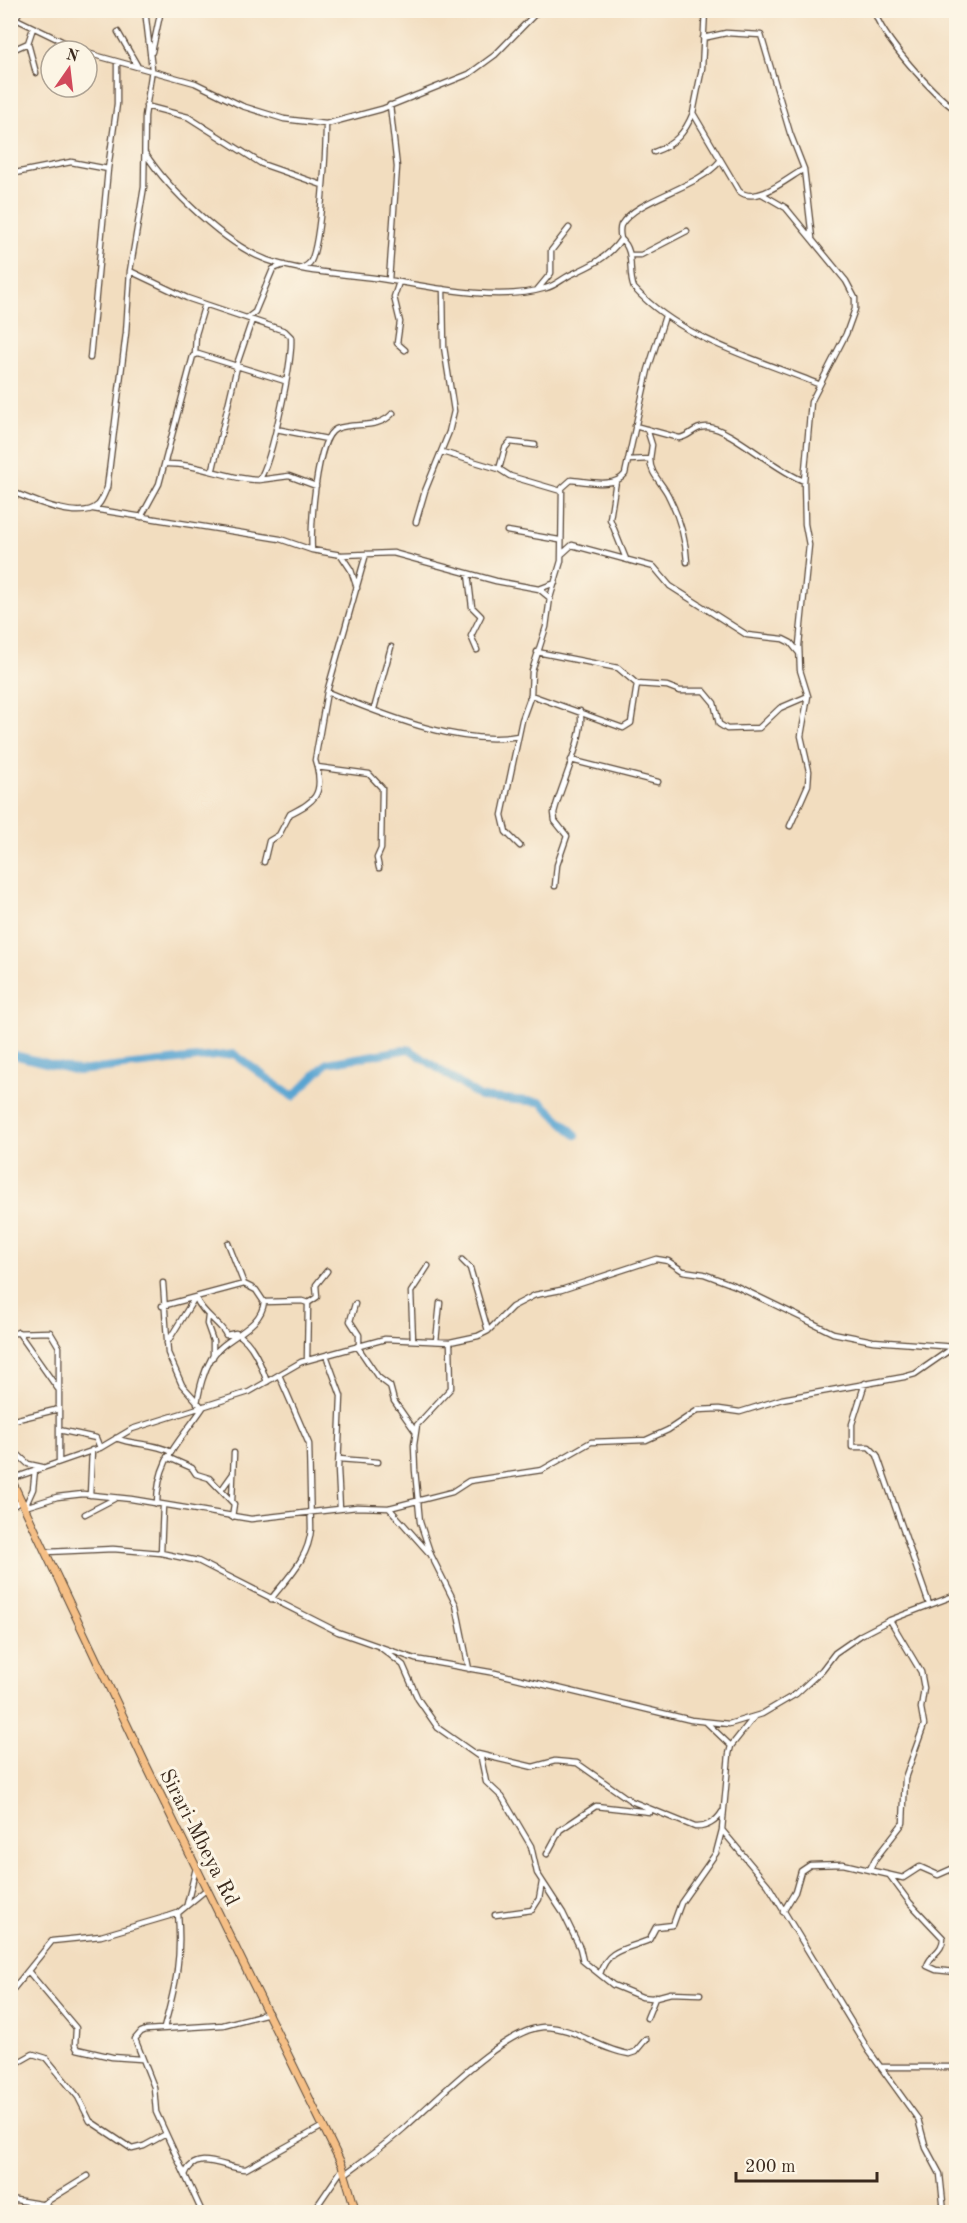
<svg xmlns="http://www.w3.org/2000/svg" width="967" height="2223" font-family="'Old Standard TT',serif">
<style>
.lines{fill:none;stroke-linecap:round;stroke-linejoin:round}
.river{stroke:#59a4d1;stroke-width:8}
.minor-casing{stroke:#564536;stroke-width:7}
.highway-casing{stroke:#564536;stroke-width:9}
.minor{stroke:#fff;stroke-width:4.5}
.highway{stroke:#f5bf86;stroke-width:7}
.labels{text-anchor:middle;stroke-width:6;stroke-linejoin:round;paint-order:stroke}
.street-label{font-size:21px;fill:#3b2a1e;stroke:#fcf5e5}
</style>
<rect width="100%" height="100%" fill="#fcf5e5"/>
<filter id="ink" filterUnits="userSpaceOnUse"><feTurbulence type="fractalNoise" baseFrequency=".0167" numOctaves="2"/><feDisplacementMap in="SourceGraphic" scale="12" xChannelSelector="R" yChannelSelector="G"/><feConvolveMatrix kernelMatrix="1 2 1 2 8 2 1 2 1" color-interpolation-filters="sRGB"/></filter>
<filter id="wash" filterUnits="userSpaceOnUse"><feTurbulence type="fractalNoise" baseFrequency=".008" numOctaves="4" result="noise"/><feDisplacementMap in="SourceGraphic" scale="24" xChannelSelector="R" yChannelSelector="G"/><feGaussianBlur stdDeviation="1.35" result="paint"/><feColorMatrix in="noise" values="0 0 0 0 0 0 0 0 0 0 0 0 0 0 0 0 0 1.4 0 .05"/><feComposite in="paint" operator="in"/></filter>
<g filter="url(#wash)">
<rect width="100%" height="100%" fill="#f2ddbf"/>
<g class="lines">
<path class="river" d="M10,1054L78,1071L234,1054L293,1097L327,1063L409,1049L480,1097L541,1102L576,1135"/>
</g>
</g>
<g filter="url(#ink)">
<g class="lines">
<defs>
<path id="minor" d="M705,10L702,68L693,113L739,191C756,206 788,178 804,169
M874,10C881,37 933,94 956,110
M10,16L82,51
M15,18L21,10
M118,32L137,65
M703,38L726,33L761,35L790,133L804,169L812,238
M28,43L36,73
M10,51L28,43L33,28
M152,52L161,10
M87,53L195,83L242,106L284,119L326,124L382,109L469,74L495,55L539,10
M146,106L188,117L262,164L322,185
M654,152C674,145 685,133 693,113
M145,153C168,189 226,245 267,260C306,274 347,273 388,280C435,288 500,302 546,288C555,286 562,279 570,275C590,266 608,258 621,239C620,234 619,230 621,225C637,198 697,189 720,161
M10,174L71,162L108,169
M762,194L786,208L846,281L855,298V309L846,334L811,402L804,481L805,524L809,545L799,645L800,670L808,696L801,736L809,771L808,785L790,826
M621,239C636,252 627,272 634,288C682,340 755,358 818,384
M630,255H641L687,231
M299,269C304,267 308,266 311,261C321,241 326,150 326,124
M130,271L187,298L285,331L291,337C293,359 272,462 259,480C228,480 199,463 165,464
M389,280L397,167L390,105
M399,282L394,297L400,322L397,343L405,350
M537,290L551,273V251L569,228
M247,318L255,312L273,269L284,265
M195,354L196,334L205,304
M90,358L108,169L117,104V62
M236,367L252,320
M635,426L679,438C690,437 694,426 708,427C730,428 776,471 804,481
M276,429L327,439
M442,452L499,469L510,476L561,491
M650,459C650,475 663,483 669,497C679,517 686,540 687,562
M629,460L650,459L652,445L647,429
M213,469L237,367
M499,469L505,448L510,442L535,445
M259,480L289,476L316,486
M616,481L610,519L626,559
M10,491C30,499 80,522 98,505C102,501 104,494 107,488L126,333L130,271L144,187L145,116L152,69L145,10
M93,509L280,539L312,550L341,555L393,553L496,581L539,589L550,598
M141,517L159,484L193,356L198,354L285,381
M416,522L425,491L449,432L454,411L444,347L443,289
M507,531L559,540
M312,550C310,530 316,437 336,429C355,421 377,431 393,413
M366,554L327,692L315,760L317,767L369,774L382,788L381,849L377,858L379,868
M562,554L572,545L654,567L670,586L747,635L783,639L791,643L799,653
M341,555L351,570L357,588
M468,574L472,607L481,616L471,636L477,650
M539,589L555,583
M537,652L618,668L637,684L667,686L680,691H704L714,703L719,724L727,729L759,728L780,708L808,696
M327,692C382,714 459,747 518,736
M531,695L623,728L631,723L637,684
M374,709L391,647
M571,760L658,782
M520,846L506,832L502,815L522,720L531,695L532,671L546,627L550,598L561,561L562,488L571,480C587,481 614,489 625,474L648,370L665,316
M264,862L269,841L279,835L290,814C312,802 324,797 317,767
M555,886L557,865L567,836L555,821L554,813C559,790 587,732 580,711
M228,1243L244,1284L256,1290L264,1302L302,1301L308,1303L307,1360
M462,1260L470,1268L488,1331
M163,1283L168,1353L182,1385L202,1407
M196,1298C202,1314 222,1324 226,1335L236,1333C253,1342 261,1365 267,1382
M308,1303L317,1297L316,1285L327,1271
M355,1304L350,1321L359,1335V1345
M162,1306L244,1284
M208,1316L207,1324L213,1341V1357
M18,1332L58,1389
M10,1333L50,1332L59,1347V1461
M413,1340L411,1292L428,1266
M436,1341L440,1303
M450,1342L451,1388L417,1425L414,1445L415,1470L420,1522L431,1555L456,1605L469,1669
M167,1343L194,1299
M357,1346L378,1377L390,1386L394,1401L415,1431
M326,1355L341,1396L338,1469L340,1509
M865,1383L852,1424V1447H869L877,1455L929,1604
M197,1403C200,1387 203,1373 211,1359C223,1337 261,1330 264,1302
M10,1421L59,1409
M59,1430L96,1438L100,1448
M116,1438C135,1446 153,1442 171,1452
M10,1447L28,1464L42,1467
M167,1457L192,1468L196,1474L209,1478L234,1504L232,1517
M339,1459L378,1462
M11,1479L100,1448L132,1429L249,1392L301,1362L385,1339L450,1342L478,1336L488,1331L512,1307L535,1295L561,1290L656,1259L668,1261L683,1271L704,1274L736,1286L833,1333L873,1341L956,1347
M222,1489L232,1475
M90,1495L92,1450
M232,1501L234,1453
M157,1504C157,1458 181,1441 204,1406
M25,1507L57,1497L83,1494L131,1499L251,1519L357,1507L389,1508L452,1492L469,1481L542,1470L591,1442L646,1440L668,1430L698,1410L719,1409L740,1412L782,1399L904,1377L915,1374L954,1347
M25,1507L33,1489L35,1470
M10,1508L21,1501
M389,1508L429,1553
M85,1514L114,1499
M47,1552L113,1549L161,1553L198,1561L338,1632L415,1659L495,1673L691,1720L729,1724L762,1714L796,1694L822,1670L835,1653L861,1635L890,1620L956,1595
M161,1553L163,1506
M271,1599C288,1577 309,1558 311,1529L309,1444L279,1375
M380,1647L403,1665L418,1699L438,1728L481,1758L486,1782L502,1797L531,1846L537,1873L563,1913L580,1948L583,1961L613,1985L642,1997L652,1998L671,1993L700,1994
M754,1717L731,1746L729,1754L722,1830L768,1885L869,2051L918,2119L926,2148L940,2174L944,2212
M707,1723L731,1746
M478,1754L533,1767L555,1761L577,1763L631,1801L695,1827C706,1828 717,1821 722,1812
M547,1854L560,1830L596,1806L650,1812
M870,1869L875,1859L903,1823L905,1778L924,1725L921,1708L924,1688L921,1672L890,1620
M890,1876L910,1903L943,1938C943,1952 930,1954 927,1966L936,1970L956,1972
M187,1904L196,1868
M783,1912L795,1892L801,1871L810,1865L843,1864L903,1878L920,1867L938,1875L956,1867
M495,1915L532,1910L539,1899L542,1882
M28,1971L76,2028L75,2045L77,2049L112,2057L141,2059
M600,1974C607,1948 628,1949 649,1940L656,1927L673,1925L681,1903L716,1853L722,1830
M10,1993L52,1941L101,1936L169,1916L178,1913L207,1889
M647,2018L656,1996
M164,2028C176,1984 182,1959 178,1913
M10,2067L33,2054L46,2058L78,2097L90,2121L132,2149L144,2146L166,2134
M881,2067H956
M345,2174C365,2159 385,2145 403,2129C434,2102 504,2029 543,2027C574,2026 599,2050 629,2054L635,2052L646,2039
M185,2175C195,2147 227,2170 246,2169L323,2126
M10,2199L46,2205L55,2212
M43,2204L88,2176
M202,2212L156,2112L154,2087L135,2039L141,2032L146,2030L223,2025L269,2013
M313,2212L343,2168"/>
<path id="highway" d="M10,1477L146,1765L342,2165L356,2212"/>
</defs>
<use href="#minor" class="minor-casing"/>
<use href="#highway" class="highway-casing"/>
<use href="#minor" class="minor"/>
<use href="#highway" class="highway"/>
</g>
</g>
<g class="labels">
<g class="street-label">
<text transform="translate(200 1837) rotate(63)" y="7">Sirari-Mbeya Rd</text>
</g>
</g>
<rect width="967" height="2223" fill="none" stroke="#fcf5e5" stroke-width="36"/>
<g transform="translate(69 69) rotate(14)"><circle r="28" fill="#fcf5e5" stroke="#afa495" stroke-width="1.5"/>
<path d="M0-4.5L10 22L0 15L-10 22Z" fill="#d1495b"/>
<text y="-9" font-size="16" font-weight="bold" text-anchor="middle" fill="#3b2a1e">N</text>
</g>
<path d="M736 2172v9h141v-9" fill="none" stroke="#3b2a1e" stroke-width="3"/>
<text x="745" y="2172" font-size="18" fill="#3b2a1e" stroke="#fcf5e5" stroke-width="4.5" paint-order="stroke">200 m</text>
</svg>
